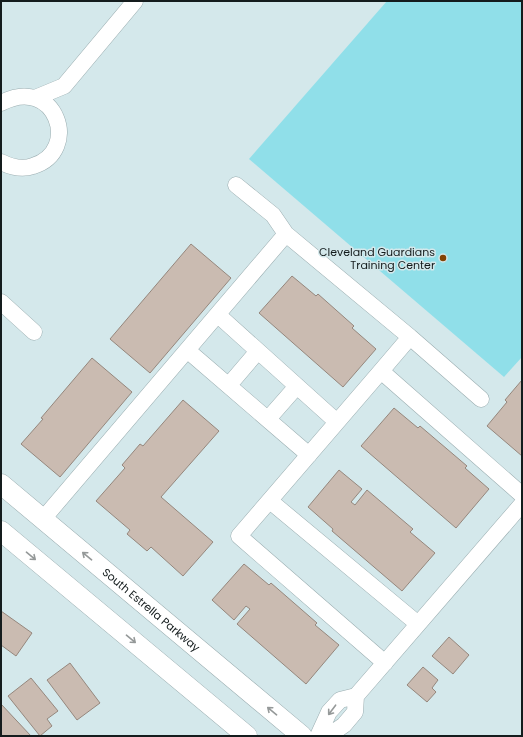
<svg xmlns="http://www.w3.org/2000/svg" width="523" height="737" font-family="Poppins,sans-serif">
<style>
.green{fill:#90dfe9}
.building{fill:#cabbb1;stroke:#95877d}
.lines{fill:none;stroke-linecap:round;stroke-linejoin:round}
.minor-casing{stroke:#9aadb0;stroke-width:17}
.major-casing{stroke:#9aadb0;stroke-width:21}
.minor{stroke:#fff;stroke-width:16}
.major{stroke:#fff;stroke-width:20}
.oneway{stroke:#959999}
.poi-dot{fill:#834406;stroke:#d4e8eb;stroke-width:1.5}
.labels{text-anchor:middle;stroke-width:3;stroke-linejoin:round;paint-order:stroke}
.poi-label{font-size:11px;fill:#141c1d;stroke:#d4e8eb;text-anchor:end}
.street-label{font-size:11px;fill:#141c1d;stroke:#d4e8eb}
</style>
<rect width="100%" height="100%" fill="#d4e8eb"/>
<path class="green" d="M387,1H522V357L504,377L249,159Z"/>
<path class="building" d="M191,244L231,278L150,373L110,339Z
M292,276L316,296L318,294L354,326L352,328L376,349L343,387L259,313Z
M92,358L132,392L60,477L21,444L43,419L41,418Z
M522,380V456L487,426L507,402L505,400Z
M183,400L219,431L161,497L213,542L183,576L151,547L147,551L127,534L130,530L96,501L125,468L122,465L140,444L143,446Z
M394,408L418,428L420,426L467,466L465,468L489,489L456,528L361,446Z
M339,470L362,489L351,502L355,505L367,490L413,529L410,532L435,553L402,591L332,531L333,529L308,507Z
M244,564L269,585L271,583L317,623L315,625L339,645L306,684L237,624L250,609L246,606L234,620L212,600Z
M1,611L32,633L16,656L1,645Z
M449,637L469,655L453,674L432,656Z
M70,663L100,703L77,720L47,680Z
M423,667L438,680L432,688L436,692L427,702L407,685Z
M31,678L58,711L47,719L52,726L40,736L8,696Z
M1,704L31,736H1Z"/>
<g class="lines">
<defs>
<path id="minor" d="M35,98L64,86L135,1
M1,103C56,74 82,151 33,166C22,170 11,167 1,162
M236,185L273,215L286,234
M1,302L34,332
M218,315L337,422
M410,337L481,399
M187,350L309,455
M229,385L258,351
M268,419L297,386
M270,501L418,624
M43,519L286,234L410,337L381,371
M385,663L239,536L381,371L522,495
M318,736L329,712L340,700L356,696L522,504
M328,736L344,725L355,712L356,696"/>
<g id="major">
<path id="s1" d="M1,484L302,736"/>
<path d="M1,531L247,736"/>
</g>
</defs>
<use href="#minor" class="minor-casing"/>
<use href="#major" class="major-casing"/>
<use href="#minor" class="minor"/>
<use href="#major" class="major"/>
</g>
<defs><path id="oneway-shaft" d="M-6 0H5M1.5-3L5.5 0L1.5 3" fill="none" stroke-width="1.6" stroke-linecap="round" stroke-linejoin="round"/></defs>
<g class="oneway">
<use href="#oneway-shaft" transform="translate(31 556) rotate(40)"/>
<use href="#oneway-shaft" transform="translate(87 556) rotate(-140)"/>
<use href="#oneway-shaft" transform="translate(131 639) rotate(40)"/>
<use href="#oneway-shaft" transform="translate(332 710) rotate(127)"/>
<use href="#oneway-shaft" transform="translate(272 711) rotate(-140)"/>
</g>
<circle class="poi-dot" cx="443" cy="258" r="4"/>
<g class="labels">
<g class="poi-label">
<text x="435" y="256">Cleveland Guardians<tspan x="435" dy="13">Training Center</tspan></text>
</g>
<g class="street-label">
<text dy="4" stroke="none"><textPath href="#s1" startOffset="196">South Estrella Parkway</textPath></text>
</g>
</g>
<rect width="523" height="737" fill="none" stroke="#141c1d" stroke-width="4"/>
</svg>
